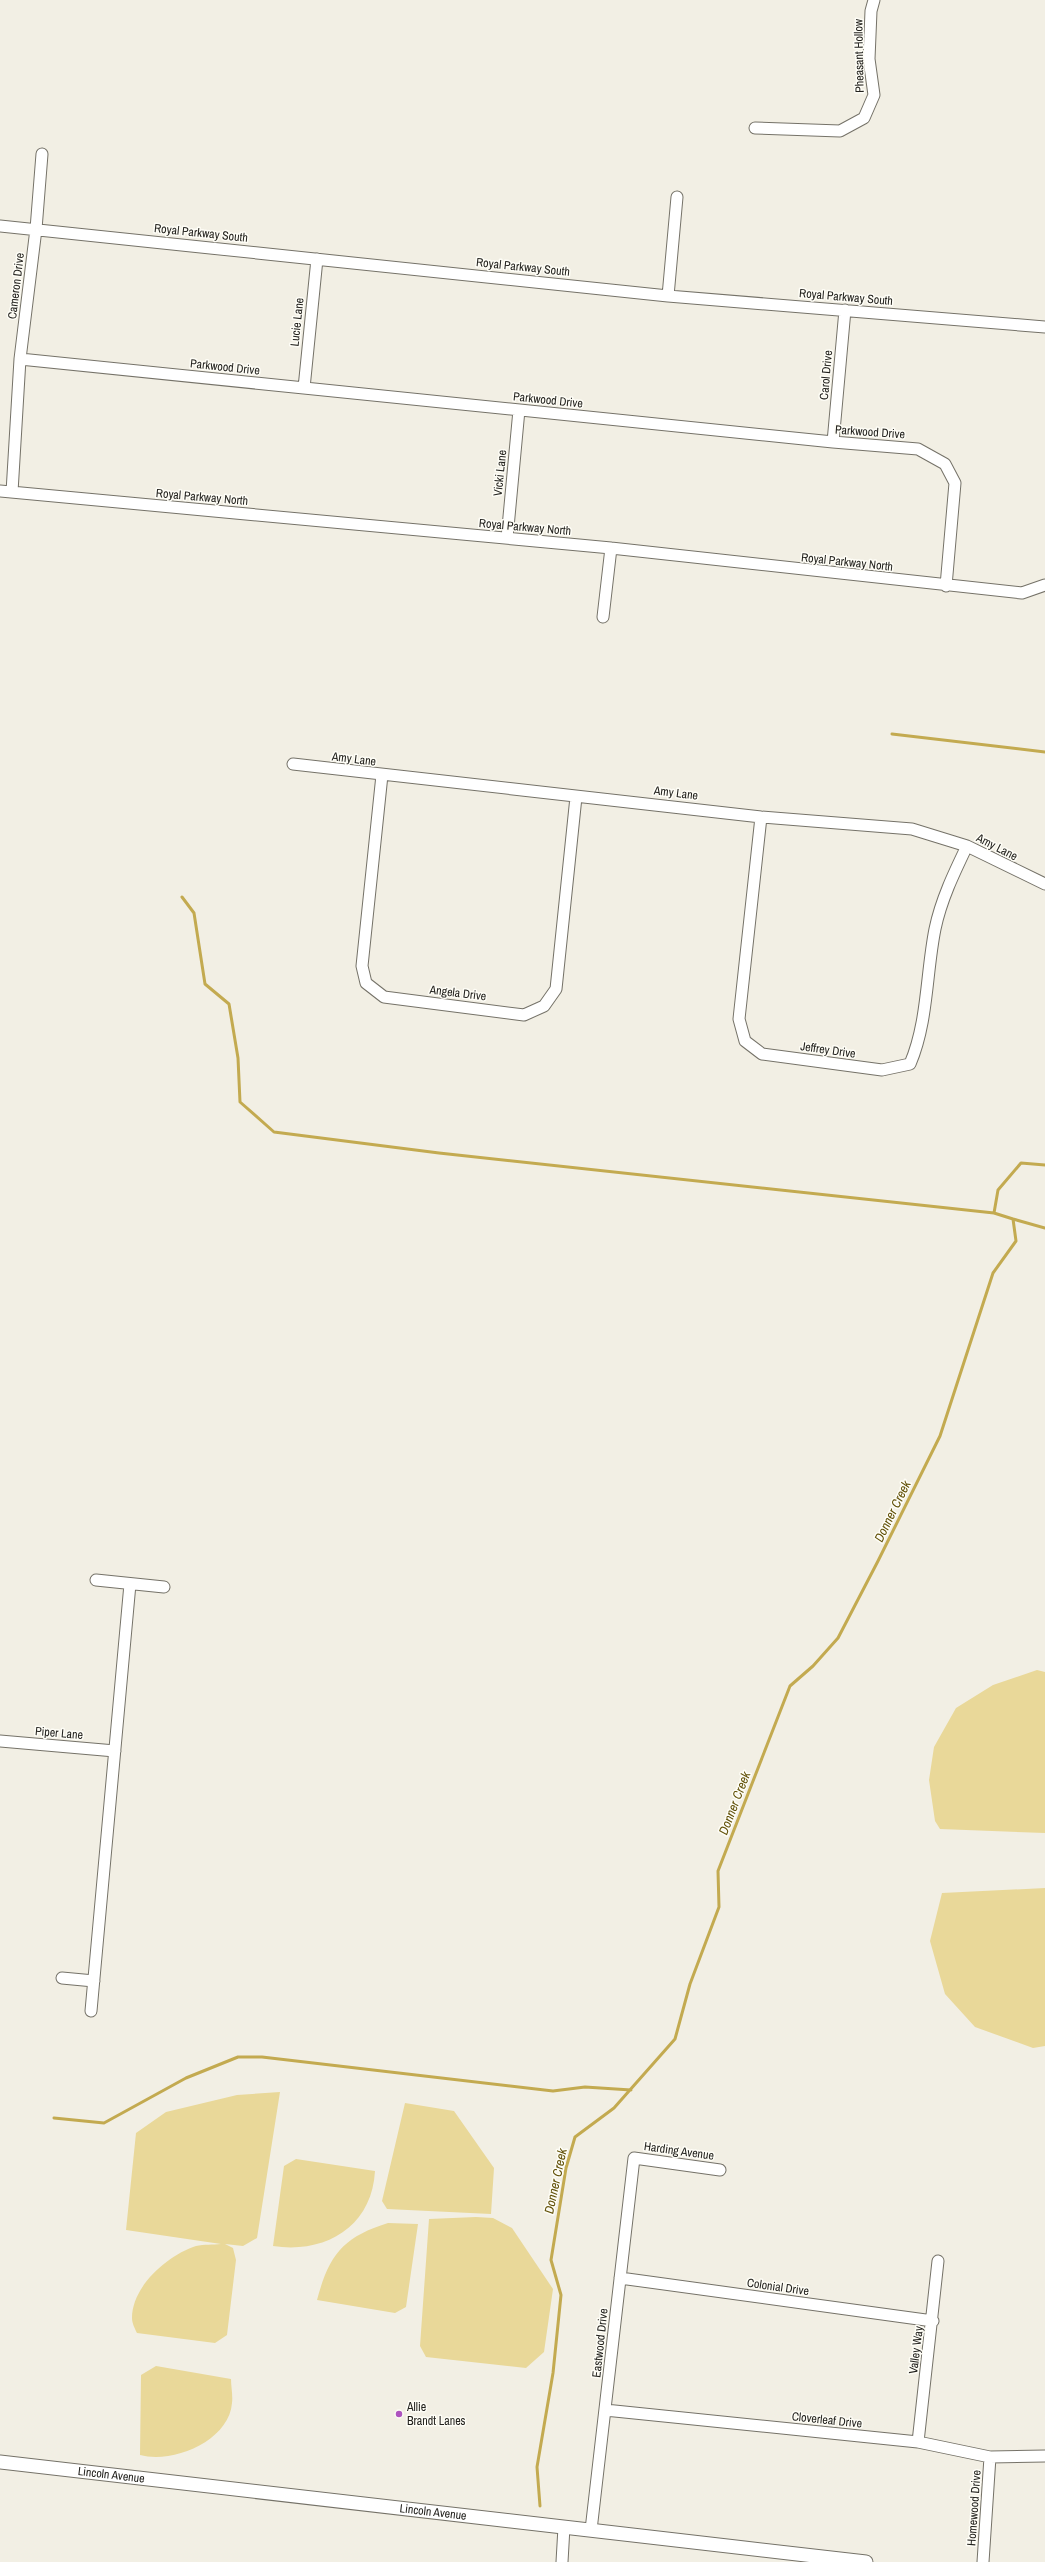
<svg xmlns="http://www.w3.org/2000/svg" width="1045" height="2562" font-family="'Archivo Narrow',sans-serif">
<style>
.green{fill:#e9d899}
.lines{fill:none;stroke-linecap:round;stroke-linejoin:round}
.stream{stroke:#c3aa50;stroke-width:3}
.minor-casing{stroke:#757268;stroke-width:13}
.tertiary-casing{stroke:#757268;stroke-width:15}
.minor{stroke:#fff;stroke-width:11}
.tertiary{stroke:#fff;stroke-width:13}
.poi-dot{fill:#ae53bf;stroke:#fefdf6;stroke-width:1.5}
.labels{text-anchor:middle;stroke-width:3;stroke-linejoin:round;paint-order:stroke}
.street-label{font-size:12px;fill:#22211d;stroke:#fefdf6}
.poi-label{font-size:12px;fill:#22211d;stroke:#fefdf6;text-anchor:start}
.water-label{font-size:13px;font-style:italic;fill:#615007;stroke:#fefdf6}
</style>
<rect width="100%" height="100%" fill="#f2efe4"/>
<path class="green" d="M1037,1670L1045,1672V1833L940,1829L935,1821L929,1780L934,1747L956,1708L993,1685Z
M1045,1888V2046L1033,2048L975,2027L945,1994L930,1941L942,1893Z
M280,2092L257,2238L243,2246L225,2244L233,2248L236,2260L227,2335L215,2343L137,2333C135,2329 132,2323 132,2318C132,2286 168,2255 196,2246C204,2244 213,2245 221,2244L126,2230L136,2133L166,2112L237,2095Z
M405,2103L454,2111L494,2168L491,2214L387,2209L382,2201Z
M296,2159L375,2171C372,2227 325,2254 273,2246L284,2166Z
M476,2217L493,2218L512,2228L553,2289L544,2352L526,2368L426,2357L420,2346L429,2219Z
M388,2223L418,2224L406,2307L395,2313L317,2300C329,2255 343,2237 388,2223Z
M156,2366L231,2379C231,2387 233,2395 232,2403C229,2441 173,2464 140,2455L141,2375Z"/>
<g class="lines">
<path class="stream" d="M892,734L1045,752
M182,897L194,913L205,984L229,1004L238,1058L240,1102L274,1132L439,1153L994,1213
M1013,1219L1045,1228
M54,2118L104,2123L186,2078L238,2057H262L553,2091L585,2087L631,2090
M540,2506L537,2467L553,2373L561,2295L551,2260L566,2168L575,2137L614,2108L675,2039L690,1984L719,1907L718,1871L790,1686L813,1666L838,1638L878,1561L940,1436L993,1273L1016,1241L1013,1219L994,1213L998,1190L1021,1163L1045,1165"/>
<defs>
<path id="minor" d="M755,128L840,131L864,118L874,95L869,59L871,11L874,0
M0,226L668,296L1045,327
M668,296L677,197
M20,359L833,442L918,449L945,464L955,483L946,586
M304,388L317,259
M833,442L845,310
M0,491L611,548L1022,593L1045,585
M12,492L20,359L36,229L42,154
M507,538L519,410
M603,617L611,548
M293,764L761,817L912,829L967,846L1045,884
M382,775L362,966L366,983L384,997L524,1015L544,1006L556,989L576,797
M761,817L739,1019L745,1041L762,1054L882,1070L910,1064C928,1022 926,974 935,929C941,900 954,873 967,846
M96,1580L164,1587
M0,1741L115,1751
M62,1978L94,1981
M91,2011L130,1584
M620,2278L933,2321
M605,2410L918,2442L990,2457L1045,2456
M918,2442L938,2261
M591,2530L634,2158L720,2170
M562,2562L564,2527
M983,2562L990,2457"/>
<g id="tertiary">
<path id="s1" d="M0,2462L866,2562"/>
</g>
</defs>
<use href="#minor" class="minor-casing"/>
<use href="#tertiary" class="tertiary-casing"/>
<use href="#minor" class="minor"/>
<use href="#tertiary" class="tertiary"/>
</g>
<circle class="poi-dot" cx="399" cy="2414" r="4"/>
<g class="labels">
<g class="street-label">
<text transform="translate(859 56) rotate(-91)" y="4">Pheasant Hollow</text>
<text transform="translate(201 233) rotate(6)" y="4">Royal Parkway South</text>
<text transform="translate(523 267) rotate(6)" y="4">Royal Parkway South</text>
<text transform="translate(16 286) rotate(-83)" y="4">Cameron Drive</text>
<text transform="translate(846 297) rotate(5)" y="4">Royal Parkway South</text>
<text transform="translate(297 322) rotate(-84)" y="4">Lucie Lane</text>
<text transform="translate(225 367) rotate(6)" y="4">Parkwood Drive</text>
<text transform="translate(826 375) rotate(-85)" y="4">Carol Drive</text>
<text transform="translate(548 400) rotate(6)" y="4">Parkwood Drive</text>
<text transform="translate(870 432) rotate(4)" y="4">Parkwood Drive</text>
<text transform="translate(500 473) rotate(-84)" y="4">Vicki Lane</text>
<text transform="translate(202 497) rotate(5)" y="4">Royal Parkway North</text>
<text transform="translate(525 527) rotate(5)" y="4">Royal Parkway North</text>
<text transform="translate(847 562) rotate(6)" y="4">Royal Parkway North</text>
<text transform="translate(354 759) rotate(7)" y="4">Amy Lane</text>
<text transform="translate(676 793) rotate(7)" y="4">Amy Lane</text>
<text transform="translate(997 847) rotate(27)" y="4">Amy Lane</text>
<text transform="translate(458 993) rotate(7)" y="4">Angela Drive</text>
<text transform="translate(828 1050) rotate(8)" y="4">Jeffrey Drive</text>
<text transform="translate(59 1733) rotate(5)" y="4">Piper Lane</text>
<text transform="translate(679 2151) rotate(8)" y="4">Harding Avenue</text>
<text transform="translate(778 2287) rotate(8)" y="4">Colonial Drive</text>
<text transform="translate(600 2343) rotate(-84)" y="4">Eastwood Drive</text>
<text transform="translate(916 2350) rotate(-83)" y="4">Valley Way</text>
<text transform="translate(827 2420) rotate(6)" y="4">Cloverleaf Drive</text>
<text dy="4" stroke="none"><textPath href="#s1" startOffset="112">Lincoln Avenue</textPath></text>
<text transform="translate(974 2508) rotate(-86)" y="4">Homewood Drive</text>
<text dy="4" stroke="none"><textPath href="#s1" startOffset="436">Lincoln Avenue</textPath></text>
</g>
<g class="poi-label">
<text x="407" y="2411">Allie<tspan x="407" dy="14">Brandt Lanes</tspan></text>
</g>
<g class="water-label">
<text transform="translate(892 1511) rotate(-64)" y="5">Donner Creek</text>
<text transform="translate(734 1803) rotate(-69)" y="5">Donner Creek</text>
<text transform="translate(555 2181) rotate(-78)" y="5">Donner Creek</text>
</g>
</g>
</svg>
